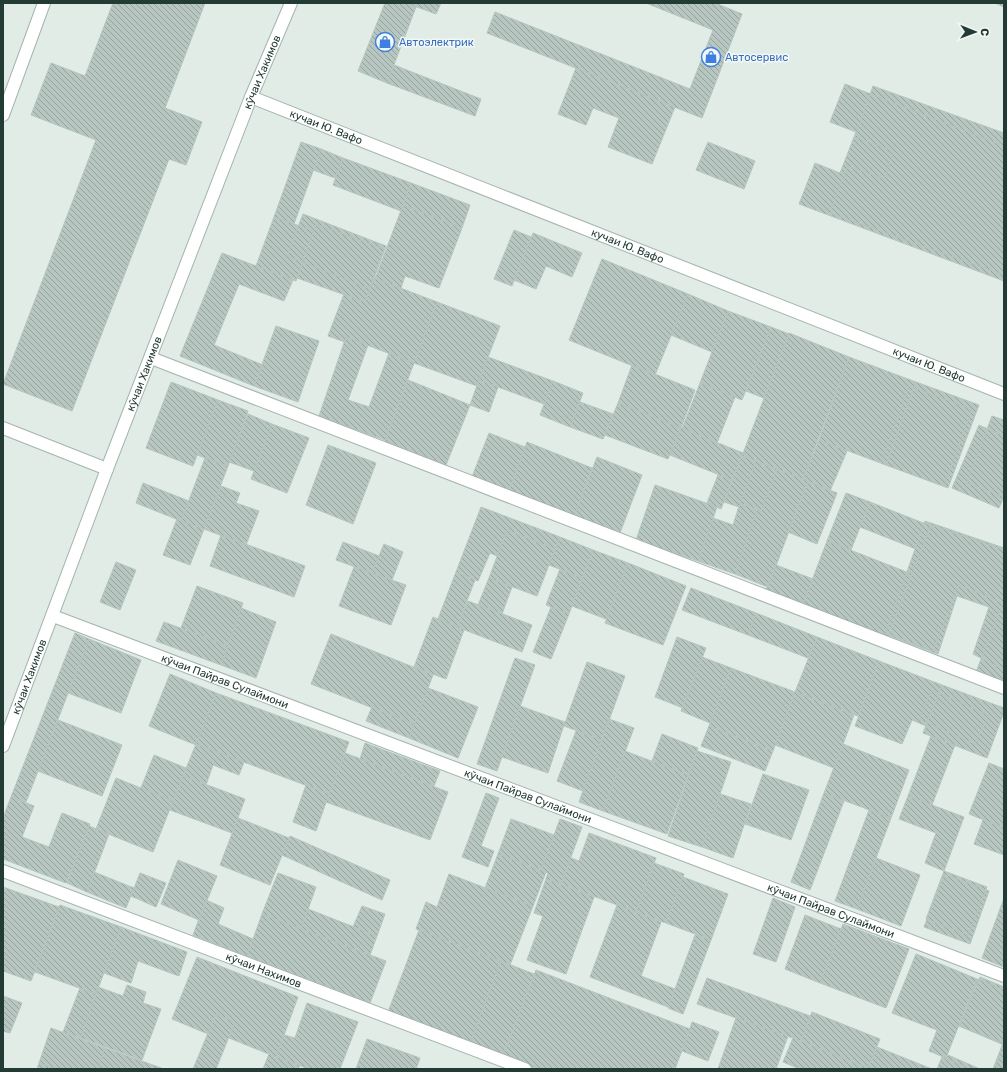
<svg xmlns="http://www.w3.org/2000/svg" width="1007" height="1072" font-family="Rubik,sans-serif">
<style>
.building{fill:url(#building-back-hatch);stroke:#b4c5be}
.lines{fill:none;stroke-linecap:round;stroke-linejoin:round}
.minor-casing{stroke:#a5b4ae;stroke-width:14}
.minor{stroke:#fff;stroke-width:12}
.labels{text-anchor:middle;stroke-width:3;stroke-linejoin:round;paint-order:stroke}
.shop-label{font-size:11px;fill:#366cbe;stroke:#f2f8f5;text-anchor:start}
.street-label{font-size:11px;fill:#223c35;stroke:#f2f8f5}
</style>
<defs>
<pattern id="building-back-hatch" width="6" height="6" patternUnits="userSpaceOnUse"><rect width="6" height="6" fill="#b7c6c0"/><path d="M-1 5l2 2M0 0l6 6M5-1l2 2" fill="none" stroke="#94a29d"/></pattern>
</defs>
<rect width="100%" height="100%" fill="#e2ece7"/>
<path class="building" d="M113,3H205L165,108L202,122L186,165L169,159L72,411L3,384L96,140L31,115L51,63L85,76Z
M385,3H406L416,7L387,83L358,71Z
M406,3H441L436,14Z
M646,3H715L742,14L702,118L487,33L495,12L690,89L713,30Z
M995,3H1004V7Z
M394,65L481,99L475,116L387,83Z
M576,68L675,107L652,164L608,147L619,118L593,108L586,125L558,114Z
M845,84L1004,146V281L799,204L815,163L840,173L856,132L830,122Z
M873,86L1004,133V275L830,213L847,166L884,179L894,151L855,137Z
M301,142L321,149L294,224L274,217Z
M708,142L755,161L744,189L696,170Z
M321,149L343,158L335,178L313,170Z
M343,158L411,183L401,211L333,185Z
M411,183L470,205L462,228L403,205Z
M403,205L462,228L439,288L405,276L401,288L375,279Z
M303,214L386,246L370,289L287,256Z
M274,217L314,231L296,281L256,266Z
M316,224L384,249L365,302L297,278Z
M514,230L531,237L512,286L494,279Z
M533,233L582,253L572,277L546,266L536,289L514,280Z
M222,253L293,280L284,301L239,284L214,345L263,365L254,386L180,356Z
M602,259L688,294L655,375L569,340Z
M374,278L437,302L414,363L346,337L345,342L328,336L344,294L365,302Z
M688,294L728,311L712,352L671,335Z
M437,302L500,326L477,386L414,363Z
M728,311L771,327L742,400L700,383Z
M276,326L319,341L298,402L254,386Z
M771,327L789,334L764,398L746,391Z
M789,333L849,357L803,479L742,456Z
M346,337L368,345L348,400L369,407L389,353L414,363L385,440L319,416Z
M488,357L553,381L544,404L479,380Z
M849,357L916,382L886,465L819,440Z
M632,365L695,390L681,428L618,403Z
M408,380L470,405L446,465L385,441Z
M479,380L498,387L489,412L470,405Z
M553,381L583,393L570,427L540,415Z
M171,382L218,400L193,466L146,448Z
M916,382L979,405L948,488L886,465Z
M700,383L735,397L717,443L682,429Z
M909,386L972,409L944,486L881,463Z
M218,400L248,411L228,466L197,455Z
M580,402L613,414L603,439L570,427Z
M618,403L681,428L668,459L605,435Z
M248,414L272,424L254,471L229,462Z
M992,416L1004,420V436L987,429Z
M272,424L309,438L287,493L251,479Z
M979,425L1004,436V496L999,508L952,488Z
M681,428L743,453L732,480L670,455Z
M987,429L1004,436V497L967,483Z
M489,433L525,447L509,491L472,477Z
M819,440L847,451L830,491L803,479Z
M527,442L592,468L574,516L509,491Z
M328,445L376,463L353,524L306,505Z
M742,456L756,461L739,507L724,502Z
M597,457L642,475L620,533L574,516Z
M205,458L228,466L204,529L181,521Z
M756,461L777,469L761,511L740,503Z
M777,469L808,481L768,587L735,574L757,510L761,511Z
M718,475L732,480L721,509L707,503Z
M808,481L837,493L817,544L788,532Z
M143,483L189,501L181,521L136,503Z
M655,485L717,507L698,561L636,540Z
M221,486L240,493L236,503L259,511L246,545L204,529Z
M846,493L870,502L851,550L827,541Z
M870,502L931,526L921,551L860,527Z
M740,503L757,510L735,574L698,561L713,518L733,525Z
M481,507L560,537L555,549L507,530L497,556L490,553L478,581L456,572Z
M177,519L204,529L190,565L163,555Z
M925,521L1004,548V670L973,654L989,607L957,596L938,654L885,634Z
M931,525L1004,550V683L976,672L1003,603L959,585L933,651L889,634Z
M507,530L555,549L537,596L489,578Z
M221,535L305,566L294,597L210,566Z
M560,537L593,550L582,578L549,565Z
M827,541L912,574L888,637L803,604Z
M343,542L379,556L372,573L336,560Z
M384,544L403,552L392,580L372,573Z
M593,550L628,563L606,619L572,606Z
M116,562L136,570L120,610L100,602Z
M628,563L686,586L663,645L605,623Z
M776,565L813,579L803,604L766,590Z
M354,567L406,585L391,625L339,606Z
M560,569L582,578L569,614L546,605Z
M456,572L475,580L457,627L438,619Z
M489,578L512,587L502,614L478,605Z
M197,586L243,603L228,646L181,628Z
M691,588L756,613L748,635L682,610Z
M468,601L532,625L522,652L457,627Z
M551,607L569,614L551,659L533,652Z
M241,608L276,622L256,678L221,665Z
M756,613L817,637L808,658L748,635Z
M433,617L464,630L446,679L414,667Z
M164,622L228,646L221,665L156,641Z
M75,633L89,639L26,802L11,797Z
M331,634L433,675L414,724L311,684Z
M677,637L706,648L683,708L655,697Z
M817,637L879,661L858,716L795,692Z
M89,639L141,660L121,713L68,693Z
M702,657L731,668L710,723L681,711Z
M515,658L535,665L497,771L477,764Z
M879,661L942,685L926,726L912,720L902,744L855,726Z
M587,662L625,676L602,740L564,726Z
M731,668L795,692L773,751L709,726Z
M170,674L216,693L196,745L149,726Z
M942,685L1004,708V712L987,758L923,733Z
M428,688L478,707L458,758L409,738Z
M932,690L988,715L975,744L919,719Z
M795,692L854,715L834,768L775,745Z
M216,693L349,742L329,794L196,744Z
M520,706L565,722L548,773L502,757Z
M372,707L414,724L409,738L366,721Z
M609,719L634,728L603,811L579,802Z
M58,720L122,745L102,796L38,771Z
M709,726L773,751L765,771L701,746Z
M576,731L602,740L583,791L557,781Z
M662,734L698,748L688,775L652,761Z
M931,736L955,745L932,805L908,796Z
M365,743L440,771L434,786L360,759Z
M196,744L244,762L239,775L213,765L206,785L183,776Z
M843,744L909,770L891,818L824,793Z
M625,751L688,775L667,834L603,811Z
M697,751L731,762L702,847L668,836Z
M345,753L448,792L430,840L326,802Z
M154,755L186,768L173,801L141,788Z
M989,763L1004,769V828L969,814Z
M763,774L809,790L791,840L745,824Z
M183,776L245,799L232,833L170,810Z
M116,778L173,801L153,852L96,829Z
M306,785L329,794L316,831L293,822Z
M486,793L499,798L481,846L494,851L488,867L462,857Z
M824,793L844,801L810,890L791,882Z
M720,794L751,804L733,858L702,847Z
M908,796L964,817L944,871L925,863L936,833L899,819Z
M11,797L34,806L22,837L49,847L62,813L90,824L66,883L3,859V818Z
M869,810L891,818L857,909L835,901Z
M238,818L289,838L270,885L220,865Z
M511,819L554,835L541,870L498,854Z
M560,819L582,827L561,884L546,879L548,873L541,870Z
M983,820L1004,828V855L974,844Z
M89,826L109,834L87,892L67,883Z
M589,833L656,858L636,912L561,884L571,858L579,861Z
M290,836L390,880L382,900L282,855Z
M498,854L546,872L533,906L485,888Z
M876,858L920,875L901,926L857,909Z
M178,860L217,876L199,920L161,904Z
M654,863L684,874L666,923L636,912Z
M944,871L987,887L968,935L926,919Z
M94,872L134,888L126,908L87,892Z
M140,873L166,883L156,907L131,896Z
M278,873L316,887L301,929L262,914Z
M449,874L533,906L510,965L416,929L426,902L437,907Z
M944,874L989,891L970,944L924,927Z
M683,877L728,894L711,940L666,923Z
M546,879L594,897L566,974L527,960L543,916L534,913Z
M3,887L59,907L31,981L3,971Z
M773,898L795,907L776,962L753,954Z
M1004,898V967L982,958Z
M206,900L224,908L218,924L253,939L247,956L193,935Z
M60,905L121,927L96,994L35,972Z
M617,905L661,922L641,976L675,989L668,1007L590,977Z
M362,906L385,914L377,936L353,927Z
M308,909L377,936L370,955L301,929Z
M262,914L386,961L370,1003L247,956Z
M805,915L841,929L820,983L785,969Z
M843,924L909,949L886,1008L820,983Z
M121,927L187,952L179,976L138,961L131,983L104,973Z
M419,930L501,961L470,1043L388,1012Z
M695,935L711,940L683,1014L668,1008Z
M1004,947V957L1000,956Z
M916,954L977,979L946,1058L929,1051L937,1030L892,1013Z
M197,957L298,997L276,1057L229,1038L235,1022L216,1014L208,1034L172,1019Z
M501,961L534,974L503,1056L470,1043Z
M536,970L690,1029L675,1069H537L503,1056Z
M980,977L1004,987V1045L959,1026Z
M707,978L810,1016L801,1041L697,1004Z
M977,979L1004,990V1069H993L1003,1043L960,1026Z
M127,985L146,992L143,1003L161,1009L142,1060L81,1038L98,987L123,996Z
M80,988L96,994L81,1038L63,1032Z
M3,996L22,1003L10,1033L3,1031Z
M307,1003L358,1022L340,1069H309L276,1057L284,1035L295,1038Z
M812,1012L880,1039L868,1068L801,1041Z
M216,1014L235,1022L216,1069H193Z
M736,1018L788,1036L776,1069H718Z
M692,1022L719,1032L708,1061L682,1051Z
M51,1028L105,1048L98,1069H56L39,1063Z
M793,1038L868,1068V1069H800L783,1062Z
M367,1039L420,1058L416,1069H356Z
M1004,1045V1069H994Z
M877,1047L932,1069H868Z
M105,1048L164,1069H98Z
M269,1054L300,1065L298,1069H263Z
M948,1055L980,1069H942Z
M942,1057L972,1069H937Z
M39,1063L56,1069H37Z"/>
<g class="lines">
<defs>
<g id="minor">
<path id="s1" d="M251,97L1004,394"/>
<path d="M3,115L44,3"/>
<path d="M151,358L1004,688"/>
<path d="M3,428L107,469"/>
<path id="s2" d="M53,616L1004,976"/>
<path id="s3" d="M3,746L107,469L251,97L291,3"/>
<path id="s4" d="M3,871L525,1069"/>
</g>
</defs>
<use href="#minor" class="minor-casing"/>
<use href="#minor" class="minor"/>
</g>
<defs>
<symbol id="shop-ring" viewBox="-11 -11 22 22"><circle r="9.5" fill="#f2f8f5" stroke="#3f7fe0" stroke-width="1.5"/><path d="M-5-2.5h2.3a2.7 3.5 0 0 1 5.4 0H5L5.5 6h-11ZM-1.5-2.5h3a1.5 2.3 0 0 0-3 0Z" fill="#3f7fe0"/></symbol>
</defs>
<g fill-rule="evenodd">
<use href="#shop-ring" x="374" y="31" width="22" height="22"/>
<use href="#shop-ring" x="700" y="46" width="22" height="22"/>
</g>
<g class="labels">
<g class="shop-label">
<text x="399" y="46">Автоэлектрик</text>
<text x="725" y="61">Автосервис</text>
</g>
<g class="street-label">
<text dy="4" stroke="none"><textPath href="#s3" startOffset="722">кӯчаи Хакимов</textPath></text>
<text dy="4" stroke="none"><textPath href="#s1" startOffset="81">кучаи Ю. Вафо</textPath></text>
<text dy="4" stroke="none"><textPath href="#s1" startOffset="405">кучаи Ю. Вафо</textPath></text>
<text dy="4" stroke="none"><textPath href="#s1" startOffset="729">кучаи Ю. Вафо</textPath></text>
<text dy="4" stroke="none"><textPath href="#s3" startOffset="398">кӯчаи Хакимов</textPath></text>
<text dy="4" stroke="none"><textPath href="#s3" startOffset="74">кӯчаи Хакимов</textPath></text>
<text dy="4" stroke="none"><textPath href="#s2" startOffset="184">кӯчаи Пайрав Сулаймони</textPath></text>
<text dy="4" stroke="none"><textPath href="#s2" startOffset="508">кӯчаи Пайрав Сулаймони</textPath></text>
<text dy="4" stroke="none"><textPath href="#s2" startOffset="832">кӯчаи Пайрав Сулаймони</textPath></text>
<text dy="4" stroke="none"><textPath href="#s4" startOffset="279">кӯчаи Нахимов</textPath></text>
</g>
</g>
<rect width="1007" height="1072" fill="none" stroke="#223c35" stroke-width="8"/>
<g transform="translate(975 32) rotate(91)" stroke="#f2f8f5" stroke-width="3" paint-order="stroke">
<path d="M0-3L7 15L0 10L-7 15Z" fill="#223c35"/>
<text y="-6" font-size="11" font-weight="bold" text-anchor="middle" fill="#223c35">С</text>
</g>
</svg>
